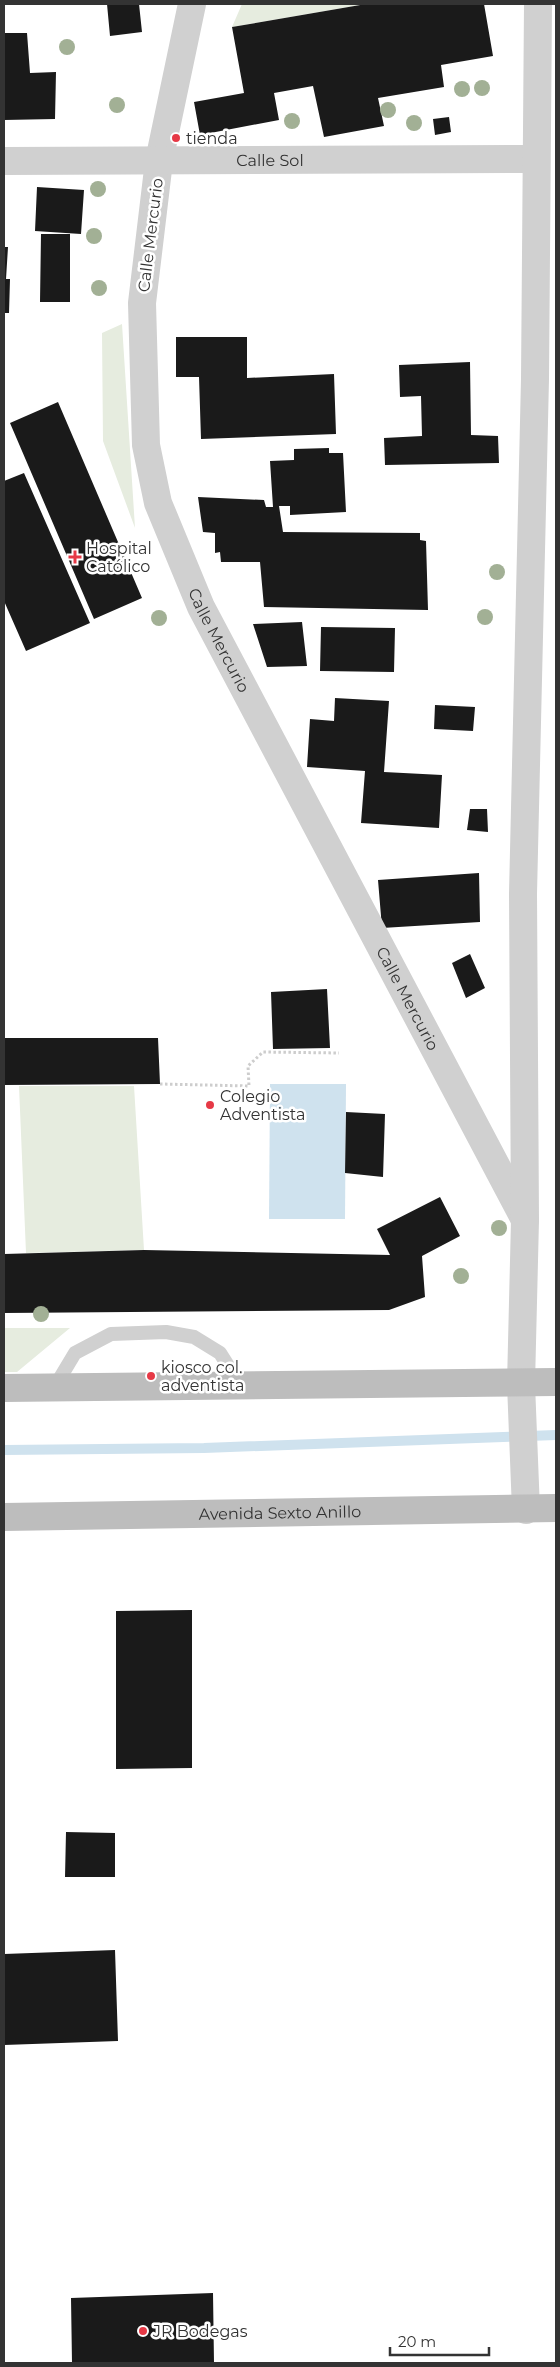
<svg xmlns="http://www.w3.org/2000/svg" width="560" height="2367" font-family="Montserrat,sans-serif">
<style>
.green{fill:#e6ecdf}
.water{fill:#cfe2ee}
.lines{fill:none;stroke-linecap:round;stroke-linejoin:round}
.stream{stroke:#cfe2ee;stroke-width:10}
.building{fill:#1a1a1a}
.path{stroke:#cdcdcd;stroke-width:3;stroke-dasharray:2.5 2.5;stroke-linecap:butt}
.service{stroke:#d0d0d0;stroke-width:14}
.minor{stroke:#d0d0d0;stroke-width:28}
.tertiary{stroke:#d0d0d0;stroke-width:28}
.secondary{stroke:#bdbdbd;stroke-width:28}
.tree{fill:#a2b095}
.poi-dot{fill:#e63946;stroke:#fff;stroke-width:2}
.labels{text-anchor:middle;stroke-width:5;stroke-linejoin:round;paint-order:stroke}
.poi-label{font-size:16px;fill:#333;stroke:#fff;text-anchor:start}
.street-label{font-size:16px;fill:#333;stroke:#fff}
</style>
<rect width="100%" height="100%" fill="#fff"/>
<path class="green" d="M242,4H366L232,27Z
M122,324L135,528L103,441L102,333Z
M19,1086H134L144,1250L26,1253Z
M4,1328H70L17,1372H4Z"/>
<path class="water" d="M270,1084H346L345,1219H269Z"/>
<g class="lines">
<path class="stream" d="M4,1450L204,1448L556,1435"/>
</g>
<path class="building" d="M107,4H139L142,32L110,36Z
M366,4H484L493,56L441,65L444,87L378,98L384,126L324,137L313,86L274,93L279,120L200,135L194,102L244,93L232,27Z
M4,33H27L30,73L56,72L55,119L4,120Z
M449,117L451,132L435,135L433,119Z
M37,187L84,190L81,234L35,231Z
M41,234H70V302H40Z
M4,247H8L6,279H10L9,313H4Z
M176,337H247V378L334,374L336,434L201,439L199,377H176Z
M470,362L471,435L498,436L499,463L385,465L384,438L422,436L421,396L400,397L399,365Z
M58,402L142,598L94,619L10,423Z
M329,448V453H343L346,512L290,515V506H279L283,532L420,533V540L426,541L428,610L264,607L260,562H221L220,552L215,553V533L203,532L198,497L264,500L266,507H273L270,461L294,460V449Z
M24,473L90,623L26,651L4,601V481Z
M302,622L307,666L267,667L253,624Z
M321,627L395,628L394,672L320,671Z
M335,698L389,701L384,772L442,775L439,828L361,823L365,771L307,767L310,719L334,721Z
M435,705L475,707L473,731L434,729Z
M470,809H487L488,832L467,830Z
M479,873L480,922L382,928L378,880Z
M470,954L485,988L466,998L452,963Z
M327,989L330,1048L273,1049L271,992Z
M4,1038H158L160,1084L4,1085Z
M346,1112L385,1114L383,1177L345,1173Z
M440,1197L460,1236L422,1256L425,1297L389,1310L4,1313V1254L144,1250L390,1255L377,1229Z
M192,1610V1768L116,1769V1611Z
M66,1832L115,1833V1877H65Z
M115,1950L118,2041L4,2045V1954Z
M213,2293L214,2363H72L71,2298Z"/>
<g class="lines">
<path class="path" d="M160,1084L249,1086L248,1066L263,1052L339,1053"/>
<path class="service" d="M54,1388L75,1353L111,1334L166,1332L194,1337L220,1353L241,1386"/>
<g class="minor">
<path id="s1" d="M192,4L159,161L142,303L146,445L158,503L201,607L525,1220"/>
<path id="s2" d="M4,161L536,159"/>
</g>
<path class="tertiary" d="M526,1510L521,1384L525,1220L523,894L535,379L538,4"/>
<g class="secondary">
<path d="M4,1388L556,1382"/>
<path id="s3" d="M4,1517L556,1508"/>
</g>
</g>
<g class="tree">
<circle cx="67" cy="47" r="8"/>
<circle cx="482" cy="88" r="8"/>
<circle cx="462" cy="89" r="8"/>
<circle cx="117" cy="105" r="8"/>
<circle cx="388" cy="110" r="8"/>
<circle cx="292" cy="121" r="8"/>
<circle cx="414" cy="123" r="8"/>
<circle cx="98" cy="189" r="8"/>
<circle cx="94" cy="236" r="8"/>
<circle cx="99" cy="288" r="8"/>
<circle cx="497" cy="572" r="8"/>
<circle cx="485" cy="617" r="8"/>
<circle cx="159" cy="618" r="8"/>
<circle cx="499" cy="1228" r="8"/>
<circle cx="461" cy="1276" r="8"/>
<circle cx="41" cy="1314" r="8"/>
</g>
<g class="poi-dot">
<circle cx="176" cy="138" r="5"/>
<path d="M72.5 549.5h5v5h5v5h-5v5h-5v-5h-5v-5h5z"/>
<circle cx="210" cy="1105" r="5"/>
<circle cx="151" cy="1376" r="5"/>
<circle cx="143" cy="2331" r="5"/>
</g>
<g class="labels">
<g class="poi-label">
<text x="186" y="144">tienda</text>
<text x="86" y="554">Hospital<tspan x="86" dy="18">Católico</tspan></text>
<text x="220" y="1102">Colegio<tspan x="220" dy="18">Adventista</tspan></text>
<text x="161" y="1373">kiosco col.<tspan x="161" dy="18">adventista</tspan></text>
<text x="153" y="2337">JR Bodegas</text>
</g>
<g class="street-label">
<text dy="6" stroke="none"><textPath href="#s2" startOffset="266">Calle Sol</textPath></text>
<text transform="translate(150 235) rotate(-83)" y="6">Calle Mercurio</text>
<text dy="6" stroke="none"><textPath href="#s1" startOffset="655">Calle Mercurio</textPath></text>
<text dy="6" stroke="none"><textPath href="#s1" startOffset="1060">Calle Mercurio</textPath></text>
<text dy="6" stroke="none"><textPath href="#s3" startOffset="276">Avenida Sexto Anillo</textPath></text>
</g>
</g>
<rect width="560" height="2367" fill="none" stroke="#333333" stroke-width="10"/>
<path d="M390 2347v8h99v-8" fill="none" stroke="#333333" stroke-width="2.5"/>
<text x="398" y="2347" font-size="15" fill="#333333" stroke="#ffffff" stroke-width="4" paint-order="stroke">20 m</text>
</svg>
